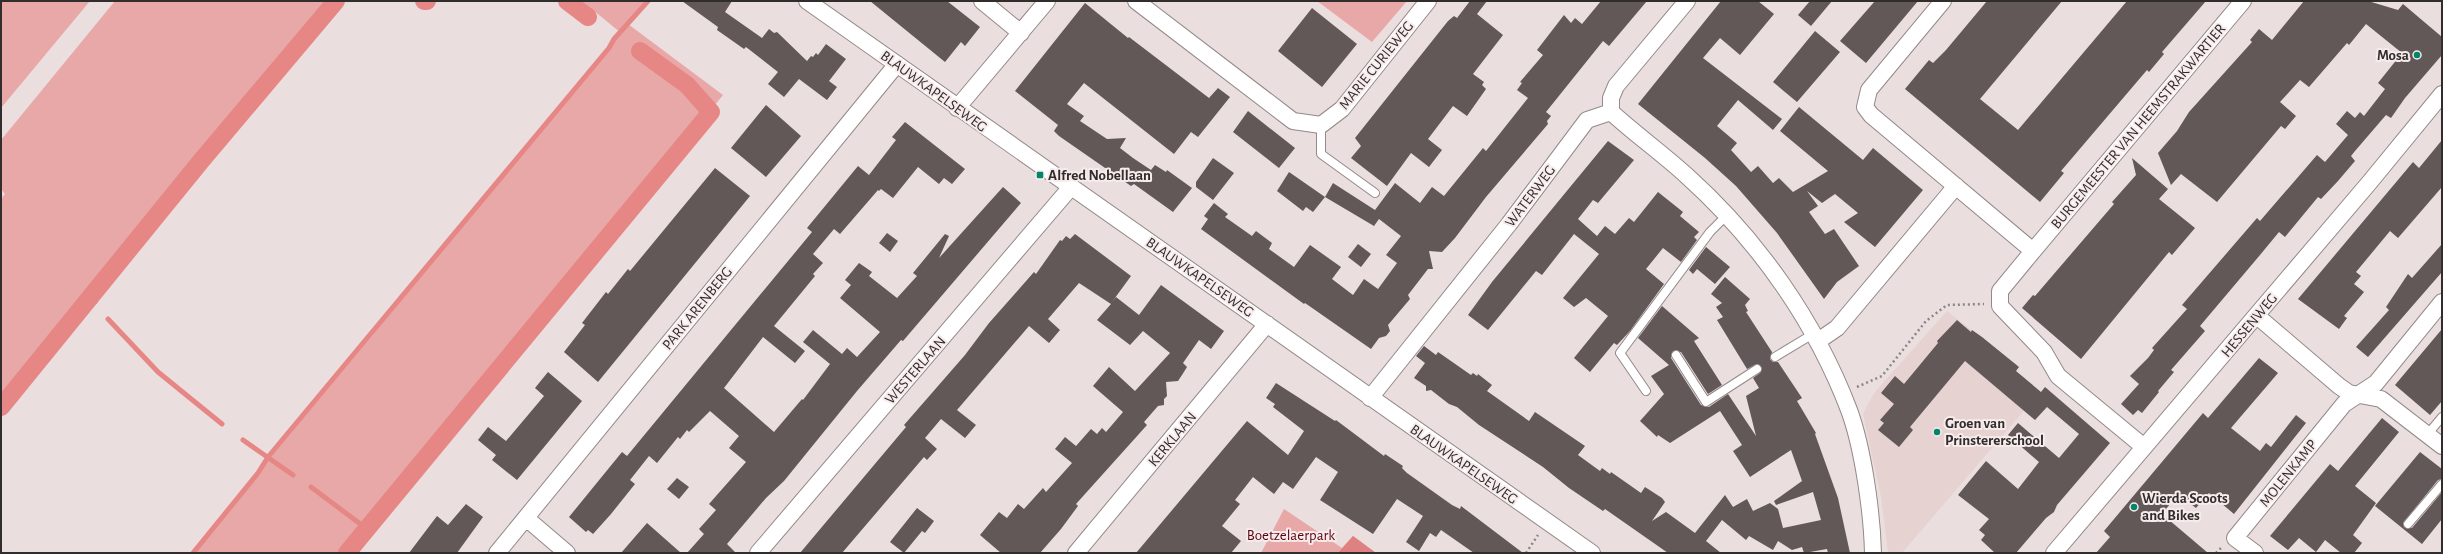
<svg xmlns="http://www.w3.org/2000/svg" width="2443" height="554" font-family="'Alegreya Sans',sans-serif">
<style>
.built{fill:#e6d2d1}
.green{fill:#e8a8a7}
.forest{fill:#df8180}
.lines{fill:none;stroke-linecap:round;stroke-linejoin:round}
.stream{stroke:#e68786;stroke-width:5}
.canal{stroke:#e68786;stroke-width:18}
.building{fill:#615857}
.lane-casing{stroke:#938989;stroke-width:10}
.street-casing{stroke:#938989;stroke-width:18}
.path{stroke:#8c8584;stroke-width:2.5;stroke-dasharray:2 3;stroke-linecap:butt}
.lane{stroke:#fff;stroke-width:8}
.street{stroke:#fff;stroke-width:16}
.poi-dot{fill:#028669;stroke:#f7eceb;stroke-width:1.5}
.labels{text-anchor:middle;stroke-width:4;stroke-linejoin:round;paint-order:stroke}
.poi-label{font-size:15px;font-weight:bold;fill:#312d2d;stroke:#f7eceb;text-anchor:start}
.street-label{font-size:15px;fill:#312d2d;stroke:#f7eceb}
.park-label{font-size:15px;fill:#5b0312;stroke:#f7eceb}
</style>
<rect width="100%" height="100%" fill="#eadfde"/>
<path class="built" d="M1947,311L2019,367L2016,371L2040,392L1902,553H1888L1881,497L1863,414L1874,393Z"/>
<path class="green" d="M1,1H90L1,108Z
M115,1H333L1,408V199L5,194L1,189V140Z
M582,1H645L628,24L723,95L351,553H190L372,336L621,33Z
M1317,1H1407L1372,42Z
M1284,509L1342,548L1353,536L1376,553H1261Z"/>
<path class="forest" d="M1353,536L1376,553H1338Z"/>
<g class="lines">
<path class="stream" d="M92,296L95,302
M108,319L158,372L222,424
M243,440L293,475
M311,487L367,529
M193,553L258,473L268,457L609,48L614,39L648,1"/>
<path class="canal" d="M424,1H427
M567,1L588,17
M1,407L201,161L336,1
M347,553L711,112L687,85L640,51"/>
</g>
<path class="building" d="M682,1H732L725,12L762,38L769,29L774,33L777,32L807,61L811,56L813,57L816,53L818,55L826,44L846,59L829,81L837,87L827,100L799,79L784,97L768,84L778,72L746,47L744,49L717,30L718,27Z
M870,1H947L980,27L965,46L961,42L945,62Z
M1470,1H1487L1477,14L1503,35L1473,74L1484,82L1482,85L1486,89L1467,116L1453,106L1428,139L1442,150L1429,167L1411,153L1387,186L1351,158L1361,146L1355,138L1448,21L1454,16L1457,18Z
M1601,1H1647L1609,46L1603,41L1546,112L1551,116L1547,121L1548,124L1486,197L1455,238L1442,252L1429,251L1433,269H1428L1408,295L1410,299L1388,325L1390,331L1386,336L1379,338L1371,349L1305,303L1304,304L1201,229L1208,219L1204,216L1214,203L1228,214L1225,217L1252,236L1256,231L1272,243L1269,249L1294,267L1310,245L1341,267L1332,279L1353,295L1364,279L1378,289L1397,263L1386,255L1401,236L1379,219L1374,226L1325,197L1333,183L1375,210L1395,183L1420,203L1432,187L1444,196L1483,148L1486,151L1528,98L1517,90L1522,83L1520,82L1543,55L1537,50L1564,15L1571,23L1575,18L1582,24Z
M1721,1H1758L1774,14L1740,55L1720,38L1703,58L1782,119L1773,130L1738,100L1717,126L1737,143L1731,150L1751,172L1758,166L1773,183L1779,178L1793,192L1828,171L1780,131L1799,107L1863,160L1873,148L1923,190L1875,247L1844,222L1858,213L1835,194L1822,203L1807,191L1818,206L1809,212L1825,234L1834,229L1859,266L1837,282L1824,299L1777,233L1736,186L1705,158L1638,104Z
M1810,1H1832L1811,26L1798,15Z
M1875,1H1918L1866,63L1840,41Z
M1987,1H2062L1980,99L2018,130L2127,1H2206L2162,52L2164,54L2149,72L2147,70L2061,171L2064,173L2040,202L1905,89L1929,60L1933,63L1946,50Z
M2304,1H2368L2398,10L2403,4L2442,37V55L2405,98L2391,118L2386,115L2355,151L2351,156L2355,161L2338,181L2321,199L2318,197L2285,237L2279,232L2260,255L2200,326L2205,331L2171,370L2174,372L2158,391L2159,392L2142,413L2138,410L2133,415L2121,404L2139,384L2130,376L2148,358L2154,350L2152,348L2187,309L2182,305L2257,218L2260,221L2317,155L2325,162L2348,135L2336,124L2347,111L2355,118L2360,112L2364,116L2385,89L2378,83L2402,53L2366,24L2349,45L2347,43L2309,87L2300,80L2280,102L2296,116L2285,129L2281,126L2217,202L2181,174L2171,185L2158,153L2177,131L2189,112L2252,42L2250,40L2259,29L2272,40Z
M1085,3L1128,38L1129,37L1209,98L1218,88L1230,97L1198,137L1191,132L1174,154L1084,83L1067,104L1084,116L1080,121L1107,139L1126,138L1120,148L1133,158L1151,170L1155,165L1166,172L1167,170L1192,188L1173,212L1134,184L1131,186L1059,136L1054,131L1058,125L1015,91Z
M1312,8L1357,44L1322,87L1278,51Z
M1815,31L1840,52L1797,102L1773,82Z
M766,105L801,136L766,177L731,148Z
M1248,111L1295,148L1279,168L1233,132Z
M905,122L965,169L952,184L944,178L939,184L918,167L893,198L881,189L879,191L878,190L840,234L834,229L813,254L823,263L813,274L815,276L774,326L805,351L795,363L763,337L724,388L774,432L802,399L803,400L830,364L803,342L813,330L842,354L847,348L857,357L880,332L840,298L851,285L845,280L859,263L872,272L869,276L897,298L917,276L913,273L945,234L949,236L939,258L1003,187L1021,203L903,341L901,340L857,391L784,481L766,498L727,544L736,553H687L704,534L699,529L716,510L709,504L746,462L729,448L739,436L710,411L689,432L687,430L680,439L678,437L657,463L649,456L630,480L635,484L611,514L593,534L588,530L586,532L569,517L622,452L627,456L812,232L807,228L858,166L869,175L896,140L892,137Z
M2442,140V187L2398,238L2390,231L2356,272L2361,276L2354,284L2364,292L2344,316L2347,318L2339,329L2298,299L2413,162L2419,168Z
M1608,141L1634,160L1598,203L1593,200L1578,219L1597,236L1605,226L1615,234L1629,218L1634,222L1658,192L1683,212L1680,216L1699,232L1694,237L1697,240L1681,262L1663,248L1646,269L1664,284L1630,331L1617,345L1614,343L1590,372L1574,358L1608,316L1586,298L1574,307L1563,298L1599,254L1574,234L1542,275L1536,271L1488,330L1468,315L1492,282Z
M1213,158L1234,173L1213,200L1196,187V182Z
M2132,158L2168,189L2159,199L2195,228L2172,255L2169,252L2081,359L2022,308L2033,295L2035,296L2114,204L2112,202L2136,175Z
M715,168L750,196L598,382L564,352L585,325L582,323L606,292L608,294L628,269L630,271Z
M1289,172L1325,197L1313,212L1306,207L1303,211L1277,191Z
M887,233L898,241L890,252L879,243Z
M1075,234L1131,276L1112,302L1116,297L1139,315L1161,285L1224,331L1211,349L1199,340L1183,363L1187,367L1182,375L1178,381L1166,382L1167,396L1164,399V405L1158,406L1144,422L1147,425L1076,504L1078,506L1061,529L1040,553H1001L980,535L999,512L1007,518L1018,504L1024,509L1043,488L1046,492L1072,463L1055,449L1065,437L1076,446L1091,429L1097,434L1102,428L1106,432L1123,412L1093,386L1109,367L1135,391L1170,353L1143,331L1130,345L1097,320L1111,304L1079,283L1048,319L1060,330L1049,343L1029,326L957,410L976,425L965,438L941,419L925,438L937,449L927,460L924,457L842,553H800L906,427L904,425L965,355L989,323L1034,272L1036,274L1060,240L1062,241L1066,236L1070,239Z
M1358,244L1371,254L1361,267L1348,257Z
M2442,244V272L2368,357L2356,347L2389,310L2386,307L2408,274L2412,278Z
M1706,247L1730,267L1715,284L1697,269L1693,274L1689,270Z
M1725,277L1750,299L1745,305L1748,311L1746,312L1772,352L1770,359L1773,362H1778L1802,398L1797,401L1816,433L1815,434L1838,498L1850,553H1828L1827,549L1804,553L1802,547L1792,550L1778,541L1773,550L1749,536L1746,540L1722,520L1706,541L1721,553H1668L1605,509L1603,511L1569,488L1543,467L1479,425L1457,407L1449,404L1431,390L1426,391V386L1414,378L1425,363L1416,356L1424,346L1436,355L1438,352L1471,375L1473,373L1477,376L1478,374L1492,385L1487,391L1529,421L1535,412L1585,446L1578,455L1600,471L1602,468L1610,474L1611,472L1641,493L1645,487L1662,498L1665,502L1652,521L1666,512L1695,533L1725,495L1733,507L1747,499L1753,511L1770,503L1778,509L1783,528L1821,520L1813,492L1776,505L1774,501L1802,481L1791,450L1750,477L1733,451L1742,445L1720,411L1670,443L1658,435L1657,437L1640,421L1664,394L1651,376L1669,365L1638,338L1662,306L1699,338L1694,341L1722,385L1708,394L1681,352L1673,351L1671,358L1701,405L1709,407L1728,394L1756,436L1746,396L1759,388L1753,378L1760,373L1762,368L1757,364L1747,369L1717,320L1723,317L1716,307L1722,303L1711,294Z
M1957,320L1971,332L1972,330L1982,337L2019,367L2016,371L2041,392L2045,387L2110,443L2057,505L2054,512L2046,518L2016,553H1995L1981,540L1985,535L1979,530L1989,519L1958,495L1986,461L2018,489L2039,462L2008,435L2018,423L2059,458L2079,434L2047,407L2035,420L1965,361L1910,427L1913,430L1899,447L1878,430L1884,423L1880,420L1894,404L1881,393L1895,376L1904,384L1938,343L1937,341Z
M2442,329V401L2430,415L2395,385Z
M2259,358L2278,373L2231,428L2260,451L2266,443L2271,447L2296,415L2306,423L2234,514L2209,493L2196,508L2178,494L2162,514L2208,553H2096L2110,537L2104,531L2130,500L2203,413L2208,418Z
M548,372L582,401L517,480L492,460L496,455L478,440L488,427L506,441L544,396L535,388Z
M1276,383L1335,421L1336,420L1384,456L1385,454L1403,466L1402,468L1407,473L1452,505L1460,509L1461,506L1523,553H1474L1441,530L1436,537L1430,533L1419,551L1406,542L1423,516L1397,499L1373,534L1320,500L1338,472L1316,457L1293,489L1283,482L1274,494L1253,477L1235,500L1240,504L1222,526L1241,541L1231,553H1136L1247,421L1288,455L1304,431L1273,407L1275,404L1266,398Z
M2382,418L2399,432L2355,486L2376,503L2353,535L2362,543L2354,553H2341L2325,540L2316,552L2299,538L2288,550L2270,536L2330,464L2338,471Z
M2420,452L2442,469V479L2438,480L2403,523L2405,528H2412L2442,492V519L2422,544L2375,506Z
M677,478L689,487L679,499L667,489Z
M466,504L483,517L457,553H409L437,516L448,525Z
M917,508L934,521L925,533L922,531L904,553L890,542Z
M647,523L681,553H621Z"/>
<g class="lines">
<defs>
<path id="lane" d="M1321,125V154L1375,193
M1676,355L1706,402L1757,369
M1775,357L1813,334
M1646,391L1620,353L1710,232L1727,215
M2427,435L2442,417
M2408,524L2442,484"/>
<path id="street" d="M807,1L1592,553
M982,1L1021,33
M1136,1L1293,121L1321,125L1342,109L1428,1
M1943,1L1869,90L1865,107L1871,115L2033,251L2243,1
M957,108L1047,1
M1611,112C1635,134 1663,154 1687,176C1758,240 1815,321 1849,410C1863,448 1872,512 1873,553
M1611,112V98L1616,86L1687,1
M2033,251L2000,291V306L2044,352L2058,376L2144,447
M2257,316L2339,386L2349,393L2381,399L2442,446
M1818,341L1837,328L1956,186
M1370,398L1509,224L1587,120L1611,112
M526,518L567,553
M497,553L897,64
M758,553L1071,187
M1076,553L1267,324
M2054,553L2369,183L2442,94
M2255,553L2235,538L2331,420L2344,404L2376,383L2442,302"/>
</defs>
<use href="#lane" class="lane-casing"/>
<use href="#street" class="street-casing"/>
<path class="path" d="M1857,387L1882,376L1926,321L1947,305L1984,304
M1526,553L1538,535
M2216,553L2222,547"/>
<use href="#lane" class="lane"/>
<use href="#street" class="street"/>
</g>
<g class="poi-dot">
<circle cx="2417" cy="55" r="4"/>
<rect x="1036" y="171" width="8" height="8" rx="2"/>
<circle cx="1937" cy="432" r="4"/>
<circle cx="2134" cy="507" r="4"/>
</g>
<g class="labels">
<g class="poi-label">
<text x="2409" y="60" text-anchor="end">Mosa</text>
<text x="1048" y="180">Alfred Nobellaan</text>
<text x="1945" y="428">Groen van<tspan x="1945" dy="17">Prinstererschool</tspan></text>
<text x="2142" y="503">Wierda Scoots<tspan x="2142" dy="17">and Bikes</tspan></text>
</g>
<g class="street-label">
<text transform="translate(1376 65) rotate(-51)" y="5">MARIE CURIEWEG</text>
<text transform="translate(934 91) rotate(36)" y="5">BLAUWKAPELSEWEG</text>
<text transform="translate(2138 126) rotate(-50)" y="5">BURGEMEESTER VAN HEEMSTRAKWARTIER</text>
<text transform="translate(1530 196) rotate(-53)" y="5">WATERWEG</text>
<text transform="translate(1200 277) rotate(35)" y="5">BLAUWKAPELSEWEG</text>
<text transform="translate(697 308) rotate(-51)" y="5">PARK ARENBERG</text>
<text transform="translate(2249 325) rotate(-50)" y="5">HESSENWEG</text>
<text transform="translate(915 370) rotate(-49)" y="5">WESTERLAAN</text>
<text transform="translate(1172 439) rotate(-50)" y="5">KERKLAAN</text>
<text transform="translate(1464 464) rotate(35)" y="5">BLAUWKAPELSEWEG</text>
<text transform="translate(2288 473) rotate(-51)" y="5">MOLENKAMP</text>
</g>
<g class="park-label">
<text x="1291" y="540">Boetzelaerpark</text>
</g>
</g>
<rect width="2443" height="554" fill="none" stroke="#312d2d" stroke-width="4"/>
</svg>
